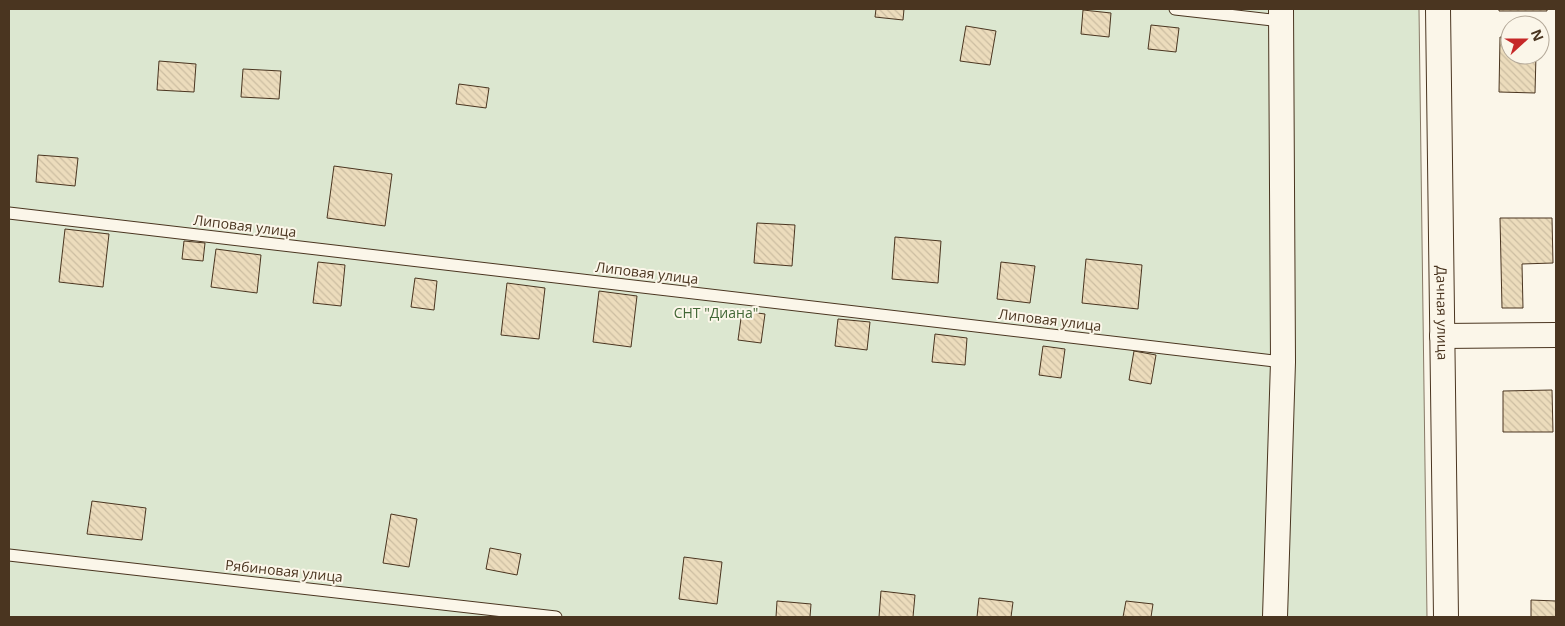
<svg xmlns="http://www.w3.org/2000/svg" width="1565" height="626" font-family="'Open Sans',sans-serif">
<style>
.garden{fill:#dce7d0;stroke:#887966}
.building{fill:url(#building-back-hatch);stroke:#4a3520}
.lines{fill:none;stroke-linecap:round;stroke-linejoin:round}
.lane-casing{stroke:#4a3520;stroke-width:13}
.street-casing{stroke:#4a3520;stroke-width:26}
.lane{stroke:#fbf6e9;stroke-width:11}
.street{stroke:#fbf6e9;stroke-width:24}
.labels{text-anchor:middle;stroke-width:4;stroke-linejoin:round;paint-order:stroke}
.street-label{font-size:14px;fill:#4a3520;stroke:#fbf6e9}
.park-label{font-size:14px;fill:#436837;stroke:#fbf6e9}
</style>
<defs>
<pattern id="building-back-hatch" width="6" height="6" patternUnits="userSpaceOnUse" patternTransform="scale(1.25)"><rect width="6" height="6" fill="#ecdcbc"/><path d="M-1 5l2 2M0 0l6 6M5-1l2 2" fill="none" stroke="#ccbda1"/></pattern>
</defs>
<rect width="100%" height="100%" fill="#fbf6e9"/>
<path class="garden" d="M9,9H1419L1427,617H9Z"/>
<path class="building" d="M876,9H904L903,20L875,17Z
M1499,9H1547V11H1499Z
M1083,10L1111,13L1109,37L1081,34Z
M1151,25L1179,28L1176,52L1148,49Z
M966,26L996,31L990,65L960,61Z
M1500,37L1510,38V55H1536L1535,93L1499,92Z
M159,61L196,64L194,92L157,90Z
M243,69L281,71L279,99L241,97Z
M459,84L489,88L486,108L456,104Z
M38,155L78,158L75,186L36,182Z
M334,166L392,174L385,226L327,218Z
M1500,218H1552L1553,263L1522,264L1523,308H1502Z
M757,223L795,225L792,266L754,263Z
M65,229L109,234L103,287L59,282Z
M895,237L941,241L938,283L892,279Z
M184,241L205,243L203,261L182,259Z
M216,249L261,255L257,293L211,287Z
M1086,259L1142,265L1138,309L1082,303Z
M318,262L345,265L341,306L313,303Z
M1001,262L1035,266L1030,303L997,299Z
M415,278L437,281L434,310L411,307Z
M507,283L545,288L539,339L501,335Z
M599,291L637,296L631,347L593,342Z
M742,311L765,314L761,343L738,340Z
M838,319L870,322L867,350L835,346Z
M935,334L967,338L965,365L932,362Z
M1043,346L1065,349L1061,378L1039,375Z
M1134,351L1156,355L1151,384L1129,380Z
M1552,390L1553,432H1503V391Z
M92,501L146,508L142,540L87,534Z
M391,514L417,519L409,567L383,563Z
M490,548L521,554L517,575L486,569Z
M684,557L722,562L717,604L679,599Z
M881,591L915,595L913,617H879Z
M979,598L1013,602L1011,617H977Z
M1531,600L1556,601V617H1531Z
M777,601L811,604L810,617H776Z
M1126,601L1153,604L1151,617H1123Z"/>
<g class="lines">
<defs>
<path id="lane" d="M1175,9L1281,21
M9,213L1283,362
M9,555L556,617"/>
<g id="street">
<path id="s1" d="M1438,9L1446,617"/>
<path d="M1442,336L1556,335"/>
<path d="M1275,617L1283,362L1281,9"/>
</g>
</defs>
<use href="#lane" class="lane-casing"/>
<use href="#street" class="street-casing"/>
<use href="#lane" class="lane"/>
<use href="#street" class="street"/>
</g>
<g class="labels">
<g class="street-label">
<text transform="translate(245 226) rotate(7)" y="5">Липовая улица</text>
<text transform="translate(647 273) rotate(7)" y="5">Липовая улица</text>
<text dy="5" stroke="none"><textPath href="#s1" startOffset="304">Дачная улица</textPath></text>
<text transform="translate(1050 320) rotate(7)" y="5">Липовая улица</text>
<text transform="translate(284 571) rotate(6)" y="5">Рябиновая улица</text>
</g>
<g class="park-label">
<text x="716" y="318">СНТ "Диана"</text>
</g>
</g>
<rect width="1565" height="626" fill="none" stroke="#4a3520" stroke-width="20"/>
<g transform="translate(1525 40) rotate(69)"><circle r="24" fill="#fbf6e9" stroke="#b4a999"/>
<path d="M0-4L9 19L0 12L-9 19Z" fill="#c62828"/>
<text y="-8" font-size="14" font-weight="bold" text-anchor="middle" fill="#4a3520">N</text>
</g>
</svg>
